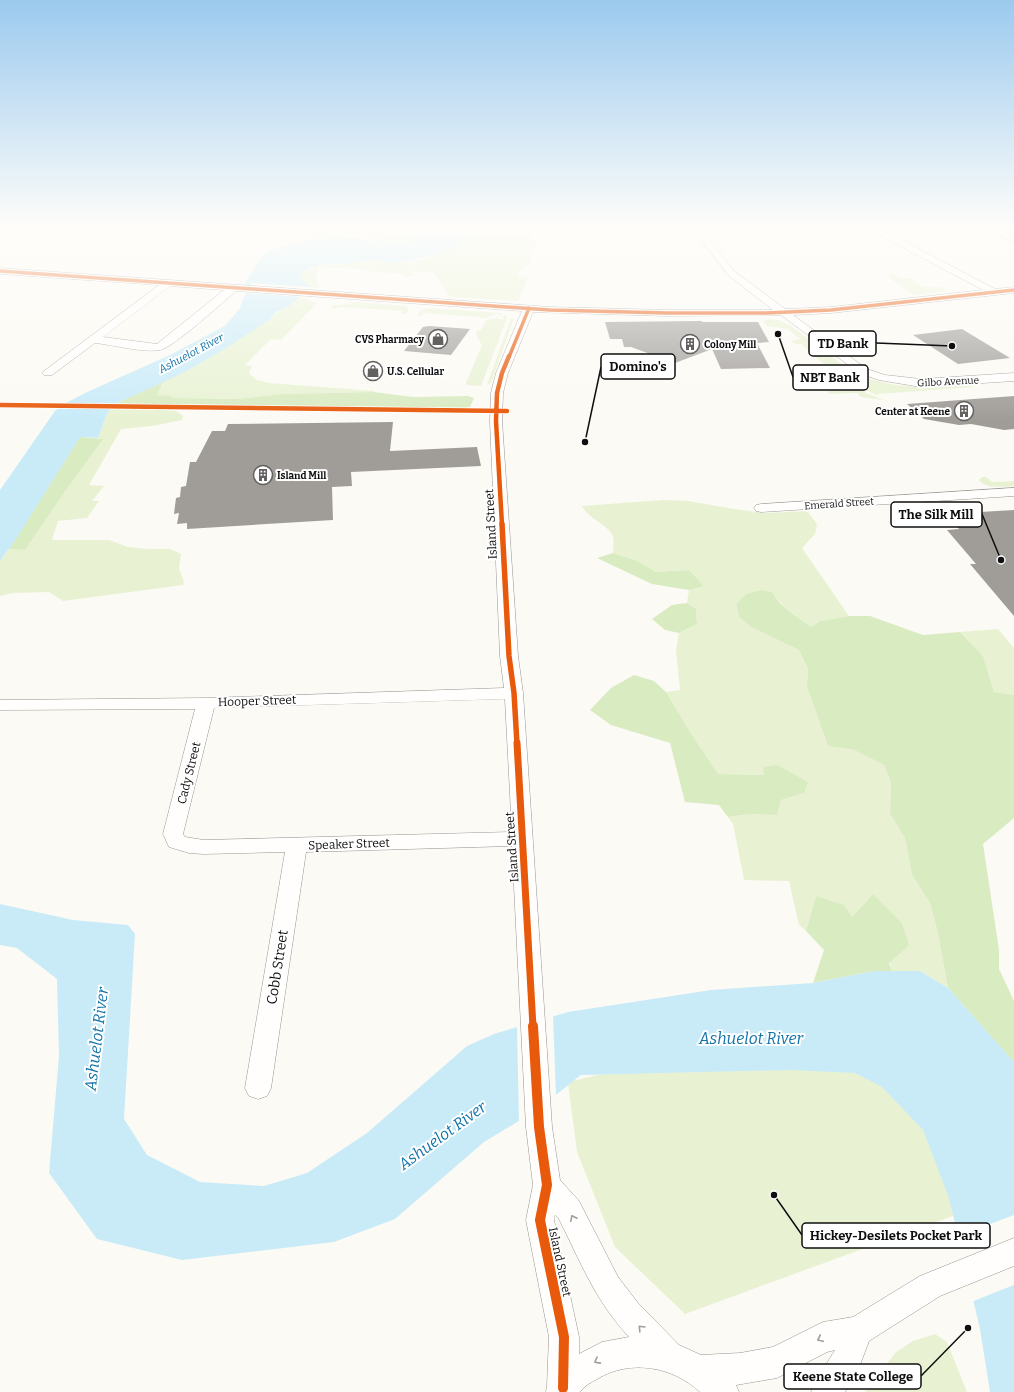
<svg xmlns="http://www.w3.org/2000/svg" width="1014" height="1392" font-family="Bitter,serif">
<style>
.green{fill:#e8f2d3}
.forest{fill:#d9ebc1}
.water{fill:#c9ebf8}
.pier{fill:#fcfaf4}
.building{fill:#a09d99}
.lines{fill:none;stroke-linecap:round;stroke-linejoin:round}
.minor-casing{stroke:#969592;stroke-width:1}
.minor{fill:#fffefd;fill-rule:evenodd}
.cycleway-far4-casing{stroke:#fff;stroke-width:5}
.cycleway-far3-casing{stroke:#fff;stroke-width:6}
.cycleway-far2-casing{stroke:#fff;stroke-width:8}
.cycleway-far1-casing{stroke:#fff;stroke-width:10}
.cycleway-casing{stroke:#fff;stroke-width:12}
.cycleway-far4{stroke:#e8590c;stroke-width:3.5}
.cycleway-far3{stroke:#e8590c;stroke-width:4.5}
.cycleway-far2{stroke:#e8590c;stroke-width:5.5}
.cycleway-far1{stroke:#e8590c;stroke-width:7}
.cycleway{stroke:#e8590c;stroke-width:10}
.oneway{stroke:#9f9e9e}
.labels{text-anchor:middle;stroke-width:4;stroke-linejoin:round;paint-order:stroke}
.far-poi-label{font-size:10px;font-weight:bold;fill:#0f0f0f;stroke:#fff;text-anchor:start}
.far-street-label{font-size:10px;fill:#0f0f0f;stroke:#fff}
.far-water-label{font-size:11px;font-style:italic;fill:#1173a8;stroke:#fff}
.street-label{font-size:12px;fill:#0f0f0f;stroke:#fff}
.near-street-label{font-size:14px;fill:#0f0f0f;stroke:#fff}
.near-water-label{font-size:16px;font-style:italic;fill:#1173a8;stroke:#fff}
.leader{fill:none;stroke:#0f0f0f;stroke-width:1.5}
.callout-dot{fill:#0f0f0f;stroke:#fff;stroke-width:1.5}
.callout{fill:#fff;stroke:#0f0f0f;stroke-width:1.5}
.callout-label{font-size:13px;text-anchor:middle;font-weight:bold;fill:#0f0f0f}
</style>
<rect width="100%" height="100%" fill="#fcfaf4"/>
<path class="green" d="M317,226H428L430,233L407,244L374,239L365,235L357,234L337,237L311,236Z
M466,226H519L528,230L536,245L532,251L531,262L520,271L517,276L528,277L518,301L450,297L434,273L410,271L414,275L408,277L403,276L404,274L364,271L375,270L320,267L316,274L319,288L311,287L298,277C314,263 326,265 345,264C353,263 361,260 369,260C378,259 388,263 397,263C418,262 447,254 463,240Z
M893,273L901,279L911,278L923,287H940L948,291L914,295L885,275Z
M300,297L317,303L281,340L271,339L245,365L252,366L249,373L257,380L269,383L374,391V392L282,394L237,399L170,398L171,397L157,395L163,384L160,383L183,373L269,320C278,310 290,305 300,297Z
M357,302L407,306L409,310L406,314H402L403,311L342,307L330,309L333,305H342Z
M427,308L501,313L502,314L501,315L491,313L494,315L482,319L480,317L424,313L421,316L417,315L421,310Z
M503,316H507V318L481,386L467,385L466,383L482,345L476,335L477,330H481L486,320L497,318L504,320Z
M511,318H514L491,383L487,385Z
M768,319L779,320L790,325L844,366L827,367L801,344H796L790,341L800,339L788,329L767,326L763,322Z
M855,374C867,377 878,382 890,384C917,389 944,386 970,384L974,387L877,394L879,396L861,388H867L851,375L813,376V379H811L808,375Z
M858,388L866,393L884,400L861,397L858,393L830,394L826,391Z
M112,407L176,411L183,416L182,420L152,426L121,429L89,485L104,486L92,501H99L87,518L58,521L52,540H109L128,547L148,549H170L181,554L179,568L184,582L183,585L63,601L49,592L13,593L0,596V561L9,549L25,550L66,490L102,439L98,438L106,416Z
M982,477H986L992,482L1014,481V486C1003,487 986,489 979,480Z
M664,500L688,501L734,509L767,513L807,511L817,524L815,534L802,548L849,616L820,621L811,627C796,617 783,607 772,592L746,594L736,604L739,617L751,627L799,650L808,669L807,687L828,746L854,750L884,765L891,783L890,814L905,838L912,875L930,903L938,933L948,988L920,971H892L873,894L852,917L816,896L806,931L799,925L789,881L744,880L733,824L728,817L751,814L777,815L781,800L804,793L764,775L718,774L692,735L666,692L680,690L676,650L679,633L697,624L696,609L687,603L689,590L704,586L689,570L656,572L637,561L613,553C613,548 615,540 612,534C607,525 588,518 582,506Z
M998,629L1014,648V695L994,692L983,656L960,632Z
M811,1054L920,1101L958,1214L685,1314L615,1247L577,1152L568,1082L614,1071Z
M935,1334L947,1342L967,1392H865L896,1352L913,1341Z"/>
<path class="forest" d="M160,383H163L157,395L171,396V398L237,399L282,394L374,392L413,397L468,396L474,398L470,407L465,408L113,405Z
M80,437L103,439L66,490L25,550L9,549Z
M613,553L637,561L656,572L689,570L704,586L689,590L652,584L597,558Z
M762,590L772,592L780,603L794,615L811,627L820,621L849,616H870L923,635L960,632L983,656L994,692L1014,695V818L983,844L999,950V969L1014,1001V1062L948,988L938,933L930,903L912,875L905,838L890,814L891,783L884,765L854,750L828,746L807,687L808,669L799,650L751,627L739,617L736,604L746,594Z
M687,603L696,609L697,624L679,633L665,630L652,619L672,605Z
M634,675L654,681L666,692L692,735L718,774L764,775L763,767L777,765L808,782L804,793L781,800L777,815L751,814L728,817L719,805L685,802L670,743L611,725L590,710L611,688Z
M873,894L902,923L909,945L889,963L892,971H874L813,983L824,950L806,931L816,896L844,905L852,917Z"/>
<path class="water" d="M420,226H465L464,240L455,248L444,252L408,261L396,263L369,260L345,264H325L309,268L299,277L311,287L289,306L276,312L269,320L228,347L183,373L113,405L106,416L98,438L80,437L16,539L0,561V490L55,411L66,403L85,393L170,355L225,326L240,308L245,294V283L261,257L269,251L302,240L329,238H359L370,241L384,240L396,244L419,238L422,234Z
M0,904L73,920L128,925L135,934L124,1119L147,1155L200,1182L264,1186L307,1173L367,1133L467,1046L494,1034L568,1012L711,990L813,983L874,971H920L948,988L1014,1062V1392H990L980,1329L949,1198L923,1130L882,1087L855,1073L789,1070L581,1075L537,1110L484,1142L395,1219L334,1242L182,1260L97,1239L49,1173L59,1056L57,979L17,948L0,945Z"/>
<path class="pier" d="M252,283L311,287L301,297L243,293V290Z
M553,1015L556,1097L538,1111L519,1123L517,1025Z
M1014,1215V1285L971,1302L956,1237Z"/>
<path class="building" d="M701,321L703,322H758L769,342L757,343L770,368L721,369L712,349L675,363L631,347H624L622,339H610L605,322Z
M429,326L470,329L451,355L404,351L423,327Z
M962,329L1010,358L958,364L913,335Z
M1014,396V429L1004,430L971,424L959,425L924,419L907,404Z
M393,422L390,451L477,447L481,466L351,472L352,486L332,487L333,520L187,529V523L177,524L179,513L174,514L176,498L180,497L181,487L186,486L190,462H196L212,431H225L228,424Z
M1014,510V616L970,564H976L947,530L959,529L946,514Z"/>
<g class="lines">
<defs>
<path id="minor" d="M691,226H699L734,271L785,309L831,307L983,290L866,228L865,226H875L995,289L1014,287V293L831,313L793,315L867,369L885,375L921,379L1014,373V381L921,387L879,380L859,373L781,315L667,316L533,312L508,373L503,393L502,421L518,656L523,693L552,1127L560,1180L579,1201L618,1277L638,1303L679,1345L701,1355L740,1353L773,1347L823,1322L853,1317L920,1276L1014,1238V1266L940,1296L869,1341L857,1373L845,1392H811L816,1381L835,1350L827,1352L777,1378L736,1385L739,1392H700C672,1366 630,1359 597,1379C590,1383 584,1386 580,1392H546L547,1386L549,1337L526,1220L533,1185L526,1127L512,846L306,852L271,1088L267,1096L258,1099L249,1096L245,1088L285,852L204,854L189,853L169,847L163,834L195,709L0,710V700L206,698L504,688L500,656L490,421L491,393L496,373L522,311L236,291C223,302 173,348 160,350C142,353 114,345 95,343L52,375H44L42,373L44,371L159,285L0,274V268L550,307L667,310H773L728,275ZM170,286L224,290L157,344L103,337ZM505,699L512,832L204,840L185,837L183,834L214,708ZM555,1215L559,1219C580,1261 596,1302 629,1337L602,1342L579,1354V1337L554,1220Z
M983,226H993L1014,236V242Z
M1014,488V496L761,512L756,511L754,508L756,505L761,504Z"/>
</defs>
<use href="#minor" class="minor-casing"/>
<use href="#minor" class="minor"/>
<defs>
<path id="cycleway-far4" d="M0,271L550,310L667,313H767L831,310L1014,290
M509,357L529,308"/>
<path id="cycleway-far3" d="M0,405L507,411
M502,525L496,421L497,393L502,373L509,356"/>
<path id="cycleway-far2" d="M502,524L509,656L514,693L517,744"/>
<path id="cycleway-far1" d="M517,743L533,1027"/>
<path id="cycleway" d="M533,1026L539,1127L547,1185L540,1220L564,1337L563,1388"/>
</defs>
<use href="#cycleway-far4" class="cycleway-far4-casing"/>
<use href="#cycleway-far3" class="cycleway-far3-casing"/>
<use href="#cycleway-far2" class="cycleway-far2-casing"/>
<use href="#cycleway-far1" class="cycleway-far1-casing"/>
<use href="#cycleway" class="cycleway-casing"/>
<use href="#cycleway-far4" class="cycleway-far4"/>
<use href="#cycleway-far3" class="cycleway-far3"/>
<use href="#cycleway-far2" class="cycleway-far2"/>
<use href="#cycleway-far1" class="cycleway-far1"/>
<use href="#cycleway" class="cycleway"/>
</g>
<defs><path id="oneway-chevron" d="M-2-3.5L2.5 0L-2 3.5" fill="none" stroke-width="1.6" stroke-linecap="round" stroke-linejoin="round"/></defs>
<g class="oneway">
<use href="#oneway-chevron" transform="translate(573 1218) rotate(-116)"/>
<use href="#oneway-chevron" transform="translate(641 1328) rotate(-134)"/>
<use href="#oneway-chevron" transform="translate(820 1339) rotate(155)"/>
<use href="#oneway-chevron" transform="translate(597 1361) rotate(151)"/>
</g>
<linearGradient id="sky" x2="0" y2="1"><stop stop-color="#9bcaee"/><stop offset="0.54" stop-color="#fefdfa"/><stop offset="1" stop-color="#fefdfa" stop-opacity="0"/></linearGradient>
<rect width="1014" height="420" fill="url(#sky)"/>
<defs>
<symbol id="shop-ring" viewBox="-11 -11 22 22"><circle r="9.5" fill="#fff" stroke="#62615f" stroke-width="1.5"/><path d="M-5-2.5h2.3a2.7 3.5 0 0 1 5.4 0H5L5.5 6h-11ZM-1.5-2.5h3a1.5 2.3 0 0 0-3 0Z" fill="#62615f"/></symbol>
<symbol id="building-ring" viewBox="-11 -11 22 22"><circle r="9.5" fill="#fff" stroke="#62615f" stroke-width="1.5"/><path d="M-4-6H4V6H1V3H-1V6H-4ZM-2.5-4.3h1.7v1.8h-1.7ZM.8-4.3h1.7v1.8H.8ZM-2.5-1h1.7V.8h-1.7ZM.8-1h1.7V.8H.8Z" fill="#62615f"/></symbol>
</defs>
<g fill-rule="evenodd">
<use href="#shop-ring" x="427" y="328" width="22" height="22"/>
<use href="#building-ring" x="679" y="333" width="22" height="22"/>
<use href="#shop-ring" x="362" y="360" width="22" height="22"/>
<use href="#building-ring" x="953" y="400" width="22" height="22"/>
<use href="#building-ring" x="252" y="464" width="22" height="22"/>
</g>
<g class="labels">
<g class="far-poi-label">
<text x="424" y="343" text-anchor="end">CVS Pharmacy</text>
<text x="704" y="348">Colony Mill</text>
<text x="387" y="375">U.S. Cellular</text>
<text x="950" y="415" text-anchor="end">Center at Keene</text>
<text x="277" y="479">Island Mill</text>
</g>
<g class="far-street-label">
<text transform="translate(948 381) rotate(-3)" y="4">Gilbo Avenue</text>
<text transform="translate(839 503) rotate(-4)" y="4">Emerald Street</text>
</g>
<g class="far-water-label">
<text transform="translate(191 353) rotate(-28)" y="4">Ashuelot River</text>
</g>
<g class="street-label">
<text transform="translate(491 524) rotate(-93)" y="4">Island Street</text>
<text transform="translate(257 701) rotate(-2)" y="4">Hooper Street</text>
<text transform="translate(189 773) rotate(-76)" y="4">Cady Street</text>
<text transform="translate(349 844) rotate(-2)" y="4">Speaker Street</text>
<text transform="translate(512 847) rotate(-94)" y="4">Island Street</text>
<text transform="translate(560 1262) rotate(78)" y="4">Island Street</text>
</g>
<g class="near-street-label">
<text transform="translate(277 967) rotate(-81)" y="5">Cobb Street</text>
</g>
<g class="near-water-label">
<text x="751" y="1044">Ashuelot River</text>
<text transform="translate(96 1039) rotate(-83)" y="6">Ashuelot River</text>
<text transform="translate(442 1135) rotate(-36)" y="6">Ashuelot River</text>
</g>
</g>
<path class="leader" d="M952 346L876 343M585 442L601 367M778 334L793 377M1001 560L982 514M774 1195L802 1235M968 1328L921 1376"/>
<g class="callout-dot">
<circle cx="952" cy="346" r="4"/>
<circle cx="585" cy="442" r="4"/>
<circle cx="778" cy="334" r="4"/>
<circle cx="1001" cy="560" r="4"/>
<circle cx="774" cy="1195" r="4"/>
<circle cx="968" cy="1328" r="4"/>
</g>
<g class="callout">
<rect x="809" y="331" width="67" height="25" rx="4"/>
<rect x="601" y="354" width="74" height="25" rx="4"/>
<rect x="793" y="365" width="75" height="25" rx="4"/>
<rect x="891" y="502" width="91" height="25" rx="4"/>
<rect x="802" y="1223" width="188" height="25" rx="4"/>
<rect x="784" y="1364" width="137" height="25" rx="4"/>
</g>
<g class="callout-label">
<text x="843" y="348">TD Bank</text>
<text x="638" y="371">Domino's</text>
<text x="830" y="382">NBT Bank</text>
<text x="936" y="519">The Silk Mill</text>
<text x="896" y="1240">Hickey-Desilets Pocket Park</text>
<text x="853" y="1381">Keene State College</text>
</g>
</svg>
